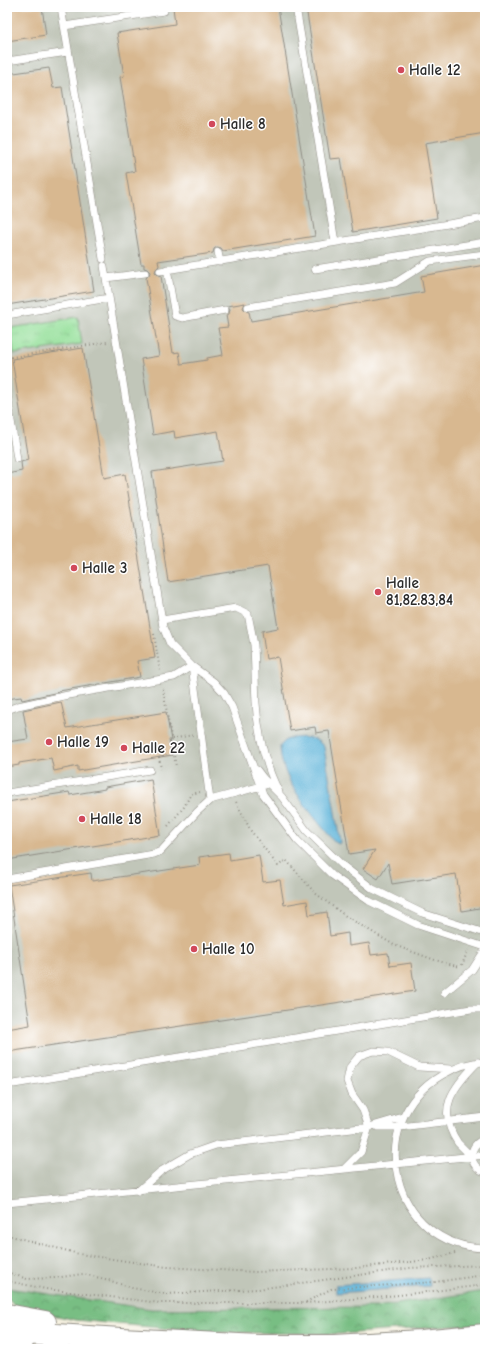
<svg xmlns="http://www.w3.org/2000/svg" width="492" height="1356" font-family="'Comic Neue',sans-serif">
<style>
.industrial{fill:#c1c6b9}
.grass{fill:url(#grass-tufts);stroke:#608663}
.forest{fill:url(#forest-crowns);stroke:#527457}
.water{fill:#5cb2d8;stroke:#446e82}
.building{fill:#d8b890}
.lines{fill:none;stroke-linecap:round;stroke-linejoin:round}
.service-casing{stroke:#908d84;stroke-width:8}
.motorway-casing{stroke:#908d84;stroke-width:24}
.path{stroke:#908d84;stroke-width:2;stroke-dasharray:1 3;stroke-linecap:butt}
.service{stroke:#fff;stroke-width:7}
.motorway{stroke:#fff;stroke-width:22}
.poi-dot{fill:#d1495b;stroke:#fff;stroke-width:1.5}
.labels{text-anchor:middle;stroke-width:3;stroke-linejoin:round;paint-order:stroke}
.poi-label{font-size:15px;font-weight:bold;fill:#2b2b2b;stroke:#fff;text-anchor:start}
</style>
<defs>
<pattern id="grass-tufts" width="24" height="20" patternUnits="userSpaceOnUse"><rect width="24" height="20" fill="#96e09b"/><path d="M3 7l-1-3M5 7V3M7 7l1-3M15 17l-1-3M17 17v-4M19 17l1-3" fill="none" stroke="#81c086"/></pattern>
<pattern id="forest-crowns" width="20" height="18" patternUnits="userSpaceOnUse"><rect width="20" height="18" fill="#78be83"/><path d="M2 6a3 3 0 1 1 6 0M12 15a3 3 0 1 1 6 0" fill="none" stroke="#639b6b"/></pattern>
</defs>
<rect width="100%" height="100%" fill="#fff"/>
<filter id="ink" filterUnits="userSpaceOnUse"><feTurbulence type="fractalNoise" baseFrequency=".025" numOctaves="2"/><feDisplacementMap in="SourceGraphic" scale="8" xChannelSelector="R" yChannelSelector="G"/><feConvolveMatrix kernelMatrix="1 2 1 2 8 2 1 2 1" color-interpolation-filters="sRGB"/></filter>
<filter id="wash" filterUnits="userSpaceOnUse"><feTurbulence type="fractalNoise" baseFrequency=".012" numOctaves="4" result="noise"/><feDisplacementMap in="SourceGraphic" scale="16" xChannelSelector="R" yChannelSelector="G"/><feGaussianBlur stdDeviation="0.9" result="paint"/><feColorMatrix in="noise" values="0 0 0 0 0 0 0 0 0 0 0 0 0 0 0 0 0 1.4 0 .05"/><feComposite in="paint" operator="in"/></filter>
<g filter="url(#wash)">
<rect width="100%" height="100%" fill="#f4efde"/>
<path class="industrial" d="M7,7H485V1291L376,1307L151,1309L7,1288Z"/>
<path class="grass" d="M78,317L82,344L14,354L10,328Z"/>
<path class="forest" d="M7,1288L151,1309L376,1307L485,1291V1324L339,1334L202,1332L76,1320L16,1307L9,1299H7Z"/>
<path class="water" d="M292,738C304,737 316,736 324,747L340,842L339,844C332,841 327,832 322,827C304,804 280,776 280,746L286,740Z
M429,1278L430,1286L336,1293V1285Z"/>
<g id="blocks">
<path class="building" d="M7,7H42L46,35L7,41Z
M173,7H278L315,236L223,251L221,248L217,247L214,249L213,253L158,261L159,266L156,269L155,272L158,275L161,276L173,353L179,352L181,364L207,360V358L223,355L218,328L228,327L226,315L229,314L230,309L228,306L245,303L243,308L246,311L249,312L251,321L424,292L421,276L485,265V907L462,911L456,874L392,884L388,863L378,879L363,869L375,850L349,854L329,731L316,733L315,727L290,731L278,657L266,659L262,631L278,628L268,566L168,582L152,472L223,461L218,431L175,438L174,431L153,435L141,359L159,356L146,278L149,275L150,272L147,269L144,268V264H141L126,173L135,171L120,77L124,76L117,33L175,24Z
M306,7H485V133L425,143L437,218L353,232L341,158L330,159Z
M49,68L53,88L62,87L94,291L7,305V74Z
M83,348L104,478L125,474L155,658L137,661L140,677L59,691V692L22,700L21,697L7,699V474L22,471L21,462L28,460L12,359Z
M61,702L67,728L166,712L171,740H169L172,755L78,771V766L54,771L51,758L19,763V765L7,767V742L28,739L23,710Z
M151,779L160,835L7,860V802L69,792L70,795L105,789V787Z
M229,853L230,860L259,855L263,882L280,880L284,905L307,901L309,915L327,912L330,936L348,933L349,946L369,943L371,955L388,953L390,966L411,963L415,991L7,1052V1029L30,1025L9,885L91,873L92,881L200,865L199,857Z"/>
</g>
</g>
<g filter="url(#ink)">
<use href="#blocks" fill-opacity="0" stroke="#908d84" stroke-width="1"/>
<g class="lines">
<defs>
<path id="service" d="M61,7L103,259
M296,7L335,242
M64,26L164,11
M7,61L68,52
M218,252L220,262
M104,266L163,627L170,644L192,666L214,682L224,693L232,707L263,794L297,840L332,875L369,901L418,925L485,947
M167,269L175,316L182,318L225,310
M315,269L485,242
M160,271L485,218
M106,278L145,273
M248,307L395,283L430,261L485,254
M7,315L109,298
M7,395L17,459
M162,620L236,608L248,614C250,624 252,634 254,645C255,664 255,684 256,703C258,734 265,765 279,792
M7,710L18,706L68,695L174,677L192,666L210,800
M257,770L263,778L282,797L307,831L342,865L373,889L422,913L485,933
M7,793L150,770
M7,879L154,854L161,851L197,812L210,800L265,785
M444,993L472,970L485,950
M485,1062C470,1062 454,1068 442,1075C361,1122 392,1247 485,1248
M7,1084H14L471,1009H485
M378,1127H400L485,1117
M485,1139C467,1144 468,1167 485,1172
M471,1156C467,1152 462,1147 458,1143C435,1109 453,1087 478,1062
M345,1168L361,1152L369,1127L363,1110L352,1094L347,1081L350,1067L359,1056L373,1051L388,1052L419,1067L451,1069
M138,1191L161,1171L190,1154L216,1145L369,1127L403,1117
M7,1203L485,1155"/>
<path id="motorway" d="M7,1315L45,1322
M7,1332L121,1339L259,1346H334L421,1341L485,1335
M7,1348L22,1349"/>
</defs>
<use href="#service" class="service-casing"/>
<use href="#motorway" class="motorway-casing"/>
<path class="path" d="M7,358L107,342
M154,634L160,671
M163,689L176,767
M172,739L193,735
M159,757L161,769
M236,802L251,831L278,866L286,860L315,893L347,917L394,945L435,960L460,967
M168,826L184,807L191,794L200,792
M462,965L468,950
M7,1235L79,1254L167,1267L255,1272L356,1268L428,1260L455,1253
M7,1272L27,1279L54,1278L83,1274L105,1279L132,1288L166,1294L258,1289L410,1268L485,1265
M7,1281L46,1289L160,1303H305L399,1295L485,1285
M306,1302L331,1289L435,1282L485,1275"/>
<use href="#service" class="service"/>
<use href="#motorway" class="motorway"/>
</g>
</g>
<g class="poi-dot">
<circle cx="401" cy="70" r="4"/>
<circle cx="212" cy="124" r="4"/>
<circle cx="74" cy="568" r="4"/>
<circle cx="378" cy="592" r="4"/>
<circle cx="49" cy="742" r="4"/>
<circle cx="124" cy="748" r="4"/>
<circle cx="82" cy="819" r="4"/>
<circle cx="194" cy="949" r="4"/>
</g>
<g class="labels">
<g class="poi-label">
<text x="409" y="75">Halle 12</text>
<text x="220" y="129">Halle 8</text>
<text x="82" y="573">Halle 3</text>
<text x="386" y="588">Halle<tspan x="386" dy="17">81,82.83,84</tspan></text>
<text x="57" y="747">Halle 19</text>
<text x="132" y="753">Halle 22</text>
<text x="90" y="824">Halle 18</text>
<text x="202" y="954">Halle 10</text>
</g>
</g>
<rect width="492" height="1356" fill="none" stroke="#fff" stroke-width="24"/>
</svg>
